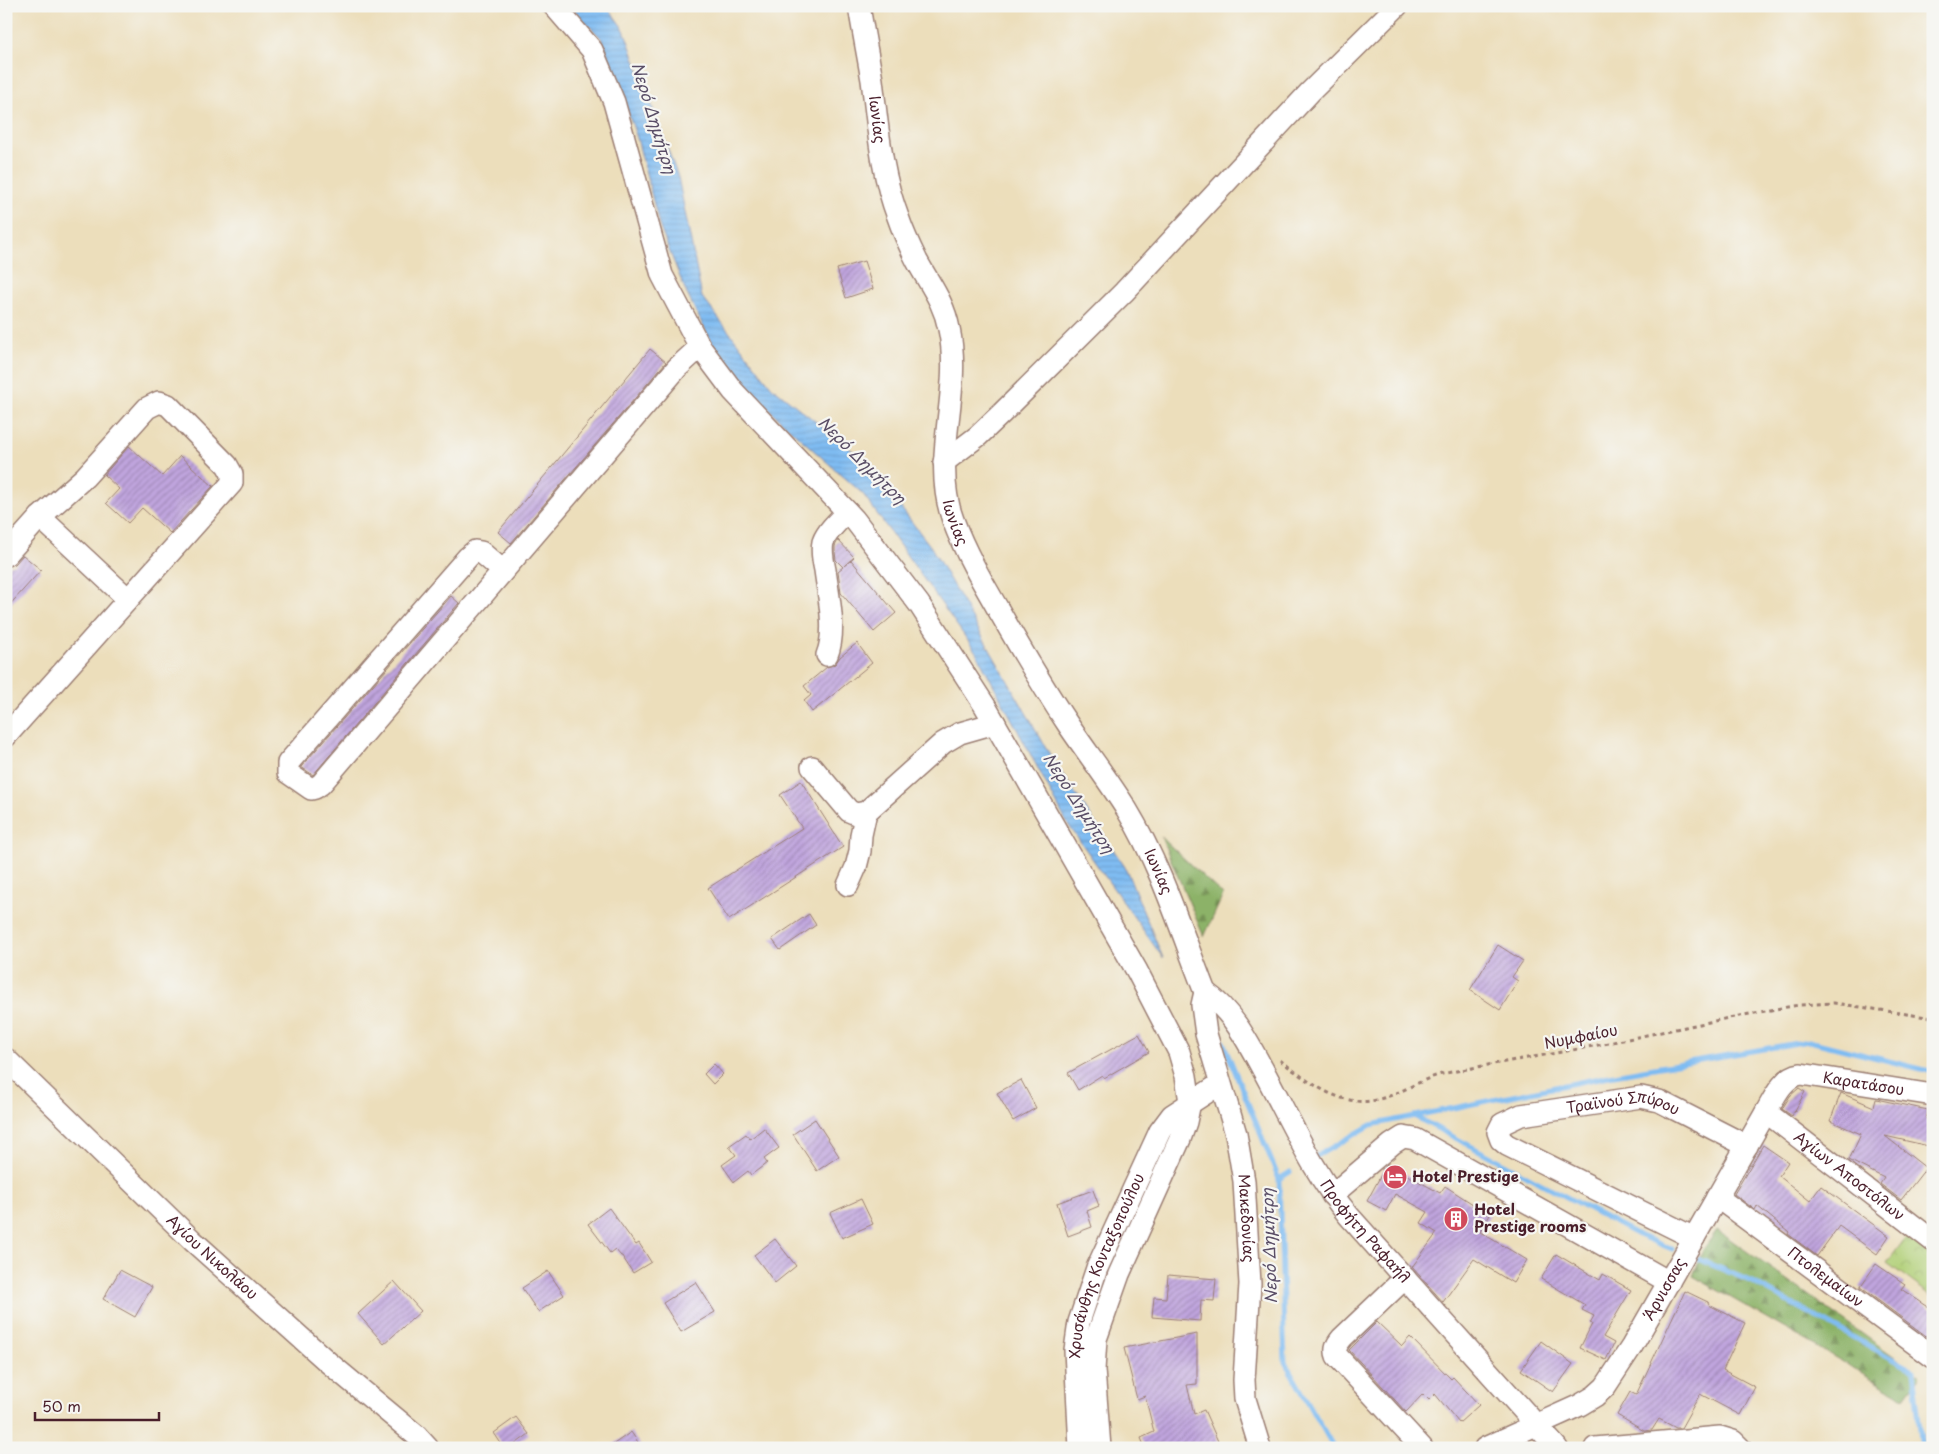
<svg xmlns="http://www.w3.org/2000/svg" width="1939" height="1454" font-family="'Playpen Sans',sans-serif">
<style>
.forest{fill:url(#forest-firs);stroke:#6b6849}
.park{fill:url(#park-crowns);stroke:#7d7750}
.water{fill:url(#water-rules);stroke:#646e8e}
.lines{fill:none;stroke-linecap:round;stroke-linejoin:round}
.stream{stroke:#7fbcf2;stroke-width:5}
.building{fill:url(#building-hatch)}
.minor-casing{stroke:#9b7e73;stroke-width:24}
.path{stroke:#9b7e73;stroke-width:3;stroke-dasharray:4 4;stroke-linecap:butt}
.minor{stroke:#fff;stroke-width:21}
.labels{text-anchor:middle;stroke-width:4.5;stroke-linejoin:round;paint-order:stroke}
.street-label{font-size:15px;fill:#4a1f2b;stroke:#f6f6f2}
.poi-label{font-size:15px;font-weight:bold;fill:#4a1f2b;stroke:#f6f6f2;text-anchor:start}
.water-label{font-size:16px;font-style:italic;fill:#5a4e67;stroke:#f6f6f2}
</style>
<defs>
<pattern id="forest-firs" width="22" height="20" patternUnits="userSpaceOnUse" patternTransform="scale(1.25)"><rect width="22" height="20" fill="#8cb267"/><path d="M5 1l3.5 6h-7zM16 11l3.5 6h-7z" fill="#749055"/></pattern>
<pattern id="park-crowns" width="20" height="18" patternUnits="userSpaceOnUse" patternTransform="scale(1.25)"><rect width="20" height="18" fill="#b0cf76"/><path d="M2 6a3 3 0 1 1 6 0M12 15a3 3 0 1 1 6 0" fill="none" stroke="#99b166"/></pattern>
<pattern id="water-rules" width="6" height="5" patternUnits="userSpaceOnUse" patternTransform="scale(1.25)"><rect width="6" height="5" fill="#7fbcf2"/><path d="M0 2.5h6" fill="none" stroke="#6fa1d0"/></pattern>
<pattern id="building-hatch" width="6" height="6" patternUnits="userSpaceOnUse" patternTransform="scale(1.25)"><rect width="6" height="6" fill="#c0a5de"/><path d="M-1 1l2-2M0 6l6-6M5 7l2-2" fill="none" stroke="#9e86b4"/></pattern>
</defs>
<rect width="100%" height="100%" fill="#f6f6f2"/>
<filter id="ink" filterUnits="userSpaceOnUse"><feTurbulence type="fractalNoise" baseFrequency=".02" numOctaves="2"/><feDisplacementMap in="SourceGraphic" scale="10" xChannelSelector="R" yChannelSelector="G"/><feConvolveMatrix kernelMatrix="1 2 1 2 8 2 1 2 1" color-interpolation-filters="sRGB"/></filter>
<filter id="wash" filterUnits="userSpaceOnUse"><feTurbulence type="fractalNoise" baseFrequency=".0096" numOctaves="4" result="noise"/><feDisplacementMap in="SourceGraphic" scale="20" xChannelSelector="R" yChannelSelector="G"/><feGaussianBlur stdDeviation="1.12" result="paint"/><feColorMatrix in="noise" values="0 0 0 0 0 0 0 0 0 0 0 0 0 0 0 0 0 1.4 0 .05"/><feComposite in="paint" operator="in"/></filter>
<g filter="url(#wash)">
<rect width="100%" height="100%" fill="#ecdebb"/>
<path class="forest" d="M1161,837L1223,895L1204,937Z
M1717,1230L1920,1375L1904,1397L1693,1276L1703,1250Z"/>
<path class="park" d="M1907,1236L1933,1255V1297L1887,1263Z"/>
<path class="water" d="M570,6H607L624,30L678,177L702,297L772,387L864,460L931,547L1056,765L1125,867L1163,958L1067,823L976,652L863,494L784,424L722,363L687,294L660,228L637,138L602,39Z"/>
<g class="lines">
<path class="stream" d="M1223,1042L1279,1179L1285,1362L1334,1448
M1414,1116L1638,1235L1672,1249
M1315,1157L1371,1125L1614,1075L1809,1041L1933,1072
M1279,1179L1290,1172
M1698,1259L1752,1282L1913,1370L1922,1448"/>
</g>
<g id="blocks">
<path class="building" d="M864,261L873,289L846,298L837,269Z
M650,349L666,362L511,543L498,532Z
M129,446L162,476L180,456L213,486L170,533L142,508L128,523L106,503L119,489L104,475Z
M838,540L854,557L844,566L851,560L896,613L874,632L841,593L838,571L843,567L836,560L835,552V546Z
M23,555L41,570L6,609V567L15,564Z
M451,596L459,603L313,775L301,767Z
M857,643L872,663L812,712L804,701L811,695L804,686L827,667L835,664L840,657Z
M801,781L843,847L729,920L708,888L802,828L780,795Z
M809,914L816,925L780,950L772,939Z
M1498,945L1523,961L1512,977L1518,981L1500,1010L1470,990Z
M1139,1034L1149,1052L1104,1078L1102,1075L1078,1090L1068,1073Z
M714,1064L723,1074L713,1084L704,1074Z
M1021,1080L1036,1108L1013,1121L997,1093Z
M1799,1088L1805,1092L1792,1116L1782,1109L1790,1096Z
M1841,1093L1874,1107L1876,1099L1928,1110L1926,1119L1933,1121V1147L1885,1136L1926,1168L1901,1200L1880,1184L1884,1178L1849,1160L1861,1134L1830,1121Z
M815,1119L839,1156L817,1171L793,1134Z
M764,1128L779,1148L764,1159L767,1163L751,1175L748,1171L734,1182L722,1165L736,1155L729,1146L746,1134L750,1139Z
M1763,1145L1788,1162L1779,1176L1810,1201L1821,1186L1889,1236L1877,1254L1839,1226L1817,1256L1788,1234L1789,1232L1757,1206L1755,1210L1734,1194Z
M1387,1164L1440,1193L1445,1186L1490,1215L1480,1232L1527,1260L1513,1283L1474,1259L1443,1302L1412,1267L1437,1233L1421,1223L1428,1212L1395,1194L1386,1211L1367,1201Z
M1093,1190L1099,1206L1087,1211L1092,1227L1068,1236L1057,1203Z
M861,1199L873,1224L842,1238L830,1213Z
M609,1208L636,1245L639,1243L651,1262L633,1273L622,1256H621L615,1249L610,1253L588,1224Z
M775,1239L796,1266L775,1283L754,1255Z
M1556,1254L1600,1280L1603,1274L1631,1290L1603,1337L1614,1343L1606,1360L1580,1348L1592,1324L1590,1323L1594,1316L1582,1310L1585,1305L1541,1279Z
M1876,1264L1905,1284L1901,1289L1933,1310V1341L1860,1287Z
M120,1270L152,1287L135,1317L103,1299Z
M548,1271L564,1295L538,1312L522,1288Z
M1168,1275L1216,1279L1214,1301L1201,1300L1200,1321L1152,1317L1154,1297L1166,1298Z
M394,1281L421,1311L384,1344L358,1314Z
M696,1282L715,1312L681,1332L663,1303Z
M1685,1291L1710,1303L1709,1305L1745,1323L1723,1370L1755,1387L1740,1415L1700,1394L1681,1428H1676L1659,1419L1652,1430L1644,1431L1617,1415L1630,1392L1636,1395Z
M1377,1322L1402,1346L1410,1337L1451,1379L1453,1377L1479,1405L1459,1423L1435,1394L1429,1400L1423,1394L1406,1412L1349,1350Z
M1197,1334V1384L1187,1385L1194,1414L1204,1410L1221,1448H1145L1141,1438L1154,1432L1145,1396L1137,1399L1124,1348Z
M1541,1341L1573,1364L1553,1392L1521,1370Z
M516,1417L529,1434L510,1448H504L494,1433Z
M631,1432L642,1448H608Z"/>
</g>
</g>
<g filter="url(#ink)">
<use href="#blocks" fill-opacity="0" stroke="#9b7e73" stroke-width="1"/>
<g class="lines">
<defs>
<g id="minor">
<path d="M554,6L592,50L614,102L662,275L700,347L733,391L854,519L919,604L985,706L1137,971L1179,1052L1186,1076L1190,1102L1186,1122L1180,1139L1119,1274L1096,1339L1094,1370L1100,1448"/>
<path id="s1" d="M859,6C863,31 868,56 872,80C878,127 881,173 898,217C903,232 910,247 917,261C930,285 944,302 949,329C963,392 930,458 953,520C965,553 984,585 1002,616C1023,653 1045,690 1069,726C1088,754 1109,781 1127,810C1161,866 1181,931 1205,992"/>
<path d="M944,462L978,436L1002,413L1124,292L1310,92L1397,6"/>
<path d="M40,517L128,599"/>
<path d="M6,555L40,517L85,477L147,408L159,402L168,405L227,465L232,474V483L6,736"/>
<path d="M503,571L481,552L475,551L468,557L288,763V773L311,789L315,788L321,784L677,368L700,347"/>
<path d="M827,655C837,631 828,594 825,570C823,561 821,551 823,542C827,531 839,520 847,512"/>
<path d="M812,767L849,811L856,814L866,812L943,743L960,733L995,723"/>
<path d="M848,885L856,867L860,851L861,835L866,812"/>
<path id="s2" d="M1205,992C1231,1010 1247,1040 1262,1068C1289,1117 1312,1172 1349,1216L1557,1448"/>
<path id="s3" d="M1205,992L1202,1005L1206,1034L1236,1134L1244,1181L1250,1284L1244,1380L1245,1399L1260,1448"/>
<path id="s4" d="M6,1059L193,1241L329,1363L417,1436L428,1448"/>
<path id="s5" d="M1766,1112L1933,1241"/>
<path d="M1332,1195L1392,1144L1403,1137L1415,1139L1669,1282"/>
<path id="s6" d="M1717,1197L1933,1357"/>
<path id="s7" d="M1694,1238L1507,1145L1501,1140L1498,1132L1502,1124L1521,1115L1641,1097L1659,1101L1747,1146"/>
<path d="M1405,1278L1342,1338C1337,1344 1334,1349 1337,1356L1422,1448"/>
<path id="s8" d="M1080,1448L1075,1350L1079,1322L1097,1268L1160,1131L1172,1115L1220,1084"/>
<path id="s9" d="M1485,1448L1580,1405L1595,1396L1605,1387L1632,1346L1766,1112C1774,1098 1783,1076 1801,1074L1933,1095"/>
<path d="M1595,1448L1720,1437L1733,1441L1740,1448"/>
</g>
</defs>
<use href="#minor" class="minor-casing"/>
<path class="path" d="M1280,1060C1302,1077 1328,1098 1356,1101C1386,1105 1414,1081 1442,1074C1489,1064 1536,1057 1583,1048C1655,1034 1727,1017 1799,1005L1834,1003L1933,1018"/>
<use href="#minor" class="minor"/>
</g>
</g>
<defs>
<symbol id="hotel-disc" viewBox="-11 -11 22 22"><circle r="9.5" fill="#d1495b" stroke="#f6f6f2"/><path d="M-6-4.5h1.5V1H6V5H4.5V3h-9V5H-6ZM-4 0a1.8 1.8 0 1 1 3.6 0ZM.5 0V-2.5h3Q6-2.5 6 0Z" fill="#fff"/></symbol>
<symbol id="building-disc" viewBox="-11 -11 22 22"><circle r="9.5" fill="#d1495b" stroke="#f6f6f2"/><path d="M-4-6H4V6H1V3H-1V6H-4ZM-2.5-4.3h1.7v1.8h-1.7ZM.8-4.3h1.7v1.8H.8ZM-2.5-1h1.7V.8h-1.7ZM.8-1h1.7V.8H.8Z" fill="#fff"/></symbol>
</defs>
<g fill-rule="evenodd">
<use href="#hotel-disc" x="1381" y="1163" width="28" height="28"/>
<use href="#building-disc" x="1442" y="1205" width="28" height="28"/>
</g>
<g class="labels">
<g class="street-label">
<text dy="5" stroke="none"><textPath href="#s1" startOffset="115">Ιωνίας</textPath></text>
<text dy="5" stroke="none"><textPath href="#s1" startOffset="534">Ιωνίας</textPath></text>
<text dy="5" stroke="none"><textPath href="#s1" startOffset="939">Ιωνίας</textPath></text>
<text transform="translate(1581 1037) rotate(-11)" y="5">Νυμφαίου</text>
<text dy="5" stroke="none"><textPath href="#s9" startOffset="571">Καρατάσου</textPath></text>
<text dy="5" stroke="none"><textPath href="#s7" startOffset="359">Τραϊνού Σπύρου</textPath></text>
<text dy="5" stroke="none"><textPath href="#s5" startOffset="105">Αγίων Αποστόλων</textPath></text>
<text dy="5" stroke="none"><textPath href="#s3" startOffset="232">Μακεδονίας</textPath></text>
<text dy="5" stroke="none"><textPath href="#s2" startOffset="290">Προφήτη Ραφαήλ</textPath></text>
<text dy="5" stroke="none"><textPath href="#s4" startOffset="286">Αγίου Νικολάου</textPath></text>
<text dy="5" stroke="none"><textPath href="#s8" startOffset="188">Χρυσάνθης Κονταξοπούλου</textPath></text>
<text dy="5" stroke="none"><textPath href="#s6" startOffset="135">Πτολεμαίων</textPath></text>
<text dy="5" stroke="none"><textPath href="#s9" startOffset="250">Άρνισσας</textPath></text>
</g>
<g class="poi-label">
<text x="1412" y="1182">Hotel Prestige</text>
<text x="1474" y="1215">Hotel<tspan x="1474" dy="17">Prestige rooms</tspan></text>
</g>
<g class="water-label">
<text transform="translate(654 118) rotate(73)" y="6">Νερό Δημήτρη</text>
<text transform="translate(862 460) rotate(45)" y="6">Νερό Δημήτρη</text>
<text transform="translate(1079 803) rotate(57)" y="6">Νερό Δημήτρη</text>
<text transform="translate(1269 1246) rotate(-92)" y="6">Νερό Δημήτρη</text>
</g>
</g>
<rect width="1939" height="1454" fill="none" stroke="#f6f6f2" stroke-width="25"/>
<path d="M35 1412v8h124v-8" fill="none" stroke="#4a1f2b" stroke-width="2.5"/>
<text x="42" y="1412" font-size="15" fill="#4a1f2b" stroke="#f6f6f2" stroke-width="4" paint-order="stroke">50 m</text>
</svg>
